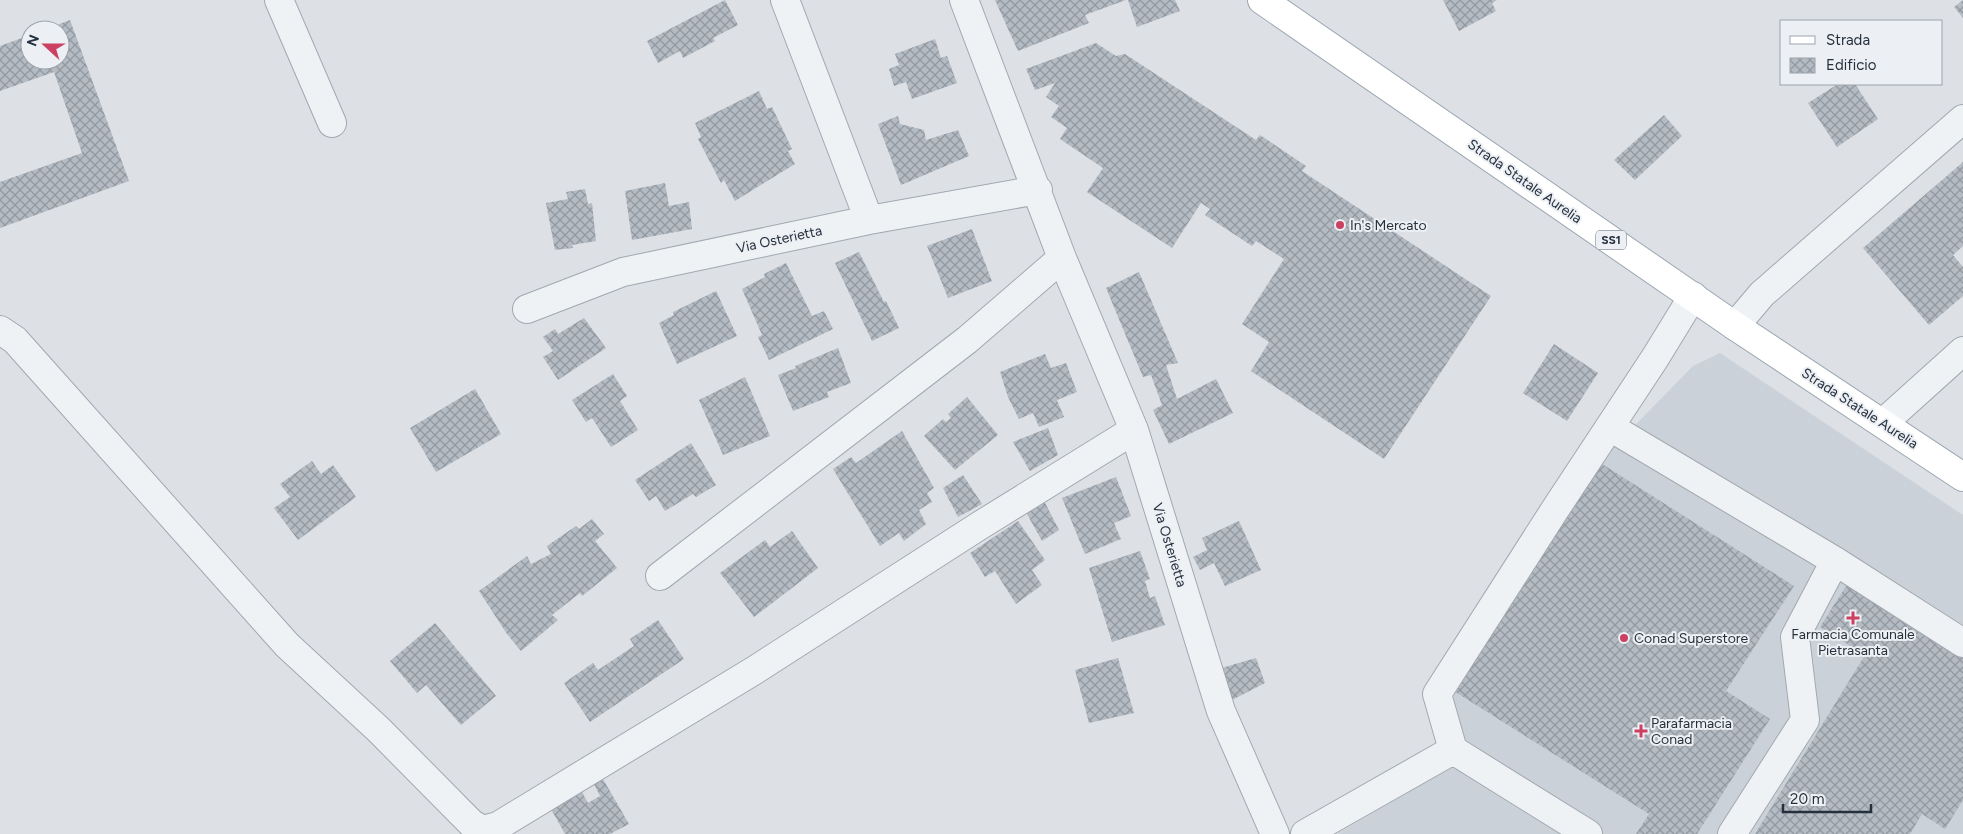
<svg xmlns="http://www.w3.org/2000/svg" width="1963" height="834" font-family="Figtree,sans-serif">
<style>
.built{fill:#cbd1d8}
.building{fill:url(#building-cross-hatch)}
.lines{fill:none;stroke-linecap:round;stroke-linejoin:round}
.minor-casing{stroke:#a2a8b0;stroke-width:30}
.major-casing{stroke:#9ca7b2;stroke-width:30}
.minor{stroke:#eff2f5;stroke-width:28}
.major{stroke:#fff;stroke-width:28}
.poi-dot{fill:#cc4161;stroke:#ecf0f4;stroke-width:2}
.labels{text-anchor:middle;stroke-width:4;stroke-linejoin:round;paint-order:stroke}
.shield{fill:#ecf0f4;stroke:#616a74;stroke-width:1}
.shield-label{font-size:12px;font-weight:bold;fill:#26303d}
.street-label{font-size:14px;fill:#26303d;stroke:#ecf0f4}
.poi-label{font-size:14px;fill:#26303d;stroke:#ecf0f4;text-anchor:start}
</style>
<defs>
<pattern id="building-cross-hatch" width="8" height="8" patternUnits="userSpaceOnUse" patternTransform="scale(1.25)"><rect width="8" height="8" fill="#b4bbc3"/><path d="M0 0l8 8M0 8l8-8" fill="none" stroke="#9298a0"/></pattern>
</defs>
<rect width="100%" height="100%" fill="#dde1e6"/>
<path class="built" d="M1720,353L1963,515V834H1337L1452,767L1454,691L1599,462L1693,366Z"/>
<path class="building" d="M725,0L738,25L713,38L715,41L683,58L680,51L658,63L647,41Z
M995,0H1126L1085,15L1089,23L1018,51Z
M1128,0H1175L1180,11L1137,27Z
M1443,0H1497L1492,3L1496,11L1459,31Z
M1963,0V18L1954,7Z
M70,20L129,181L0,228V182L82,153L54,72L0,91V46L30,35V60H60V30H44Z
M935,39L941,58L947,56L957,83L912,99L906,82L894,86L889,69L899,65L895,54Z
M1096,43L1116,56L1125,54L1256,140L1260,135L1306,166L1302,171L1491,296L1384,459L1251,371L1269,342L1242,324L1284,259L1256,241L1252,246L1205,215L1210,209L1201,203L1172,248L1087,192L1103,168L1060,139L1067,128L1051,117L1059,106L1046,97L1055,83L1035,90L1026,69Z
M1838,84H1855L1878,119L1837,147L1808,103Z
M759,91L767,109L772,107L792,149L788,151L795,164L735,201L724,180L721,183L698,139L701,137L695,123Z
M1664,115L1682,136L1635,180L1614,160Z
M898,116L900,124L924,130L926,140L958,130L969,156L901,185L878,124Z
M1963,162V246L1953,255L1963,267V296L1929,325L1863,248Z
M665,183L669,206L689,202L692,229L632,240L625,191Z
M585,189L588,204L592,203L596,241L572,245L573,248L555,250L546,203L568,199L566,192Z
M972,229L992,281L948,298L927,246Z
M859,252L884,302L886,301L899,328L872,341L835,263Z
M786,263L812,316L824,311L833,329L769,360L758,337L762,335L742,289L765,277L764,274Z
M1139,272L1178,363L1166,365L1177,399L1216,379L1233,413L1169,444L1153,410L1162,405L1151,375L1143,377L1106,288Z
M716,291L737,336L677,364L659,323L674,315L673,312Z
M584,318L606,348L558,380L543,357L553,351L543,337L555,329L558,334Z
M1554,344L1598,373L1567,421L1523,393Z
M838,348L851,383L827,392L829,397L793,411L778,375L796,368L795,366Z
M1045,354L1051,368L1066,363L1077,392L1057,400L1064,417L1039,427L1033,413L1019,419L1008,397L1000,372Z
M613,374L627,396L620,401L638,430L611,447L592,418L586,422L572,400Z
M745,377L770,436L723,455L699,400Z
M475,389L501,434L436,472L410,428Z
M967,397L998,435L955,470L924,436L943,419L946,422L951,418L948,414Z
M1048,428L1058,455L1030,471L1013,442Z
M902,431L934,488L927,493L932,502L919,510L926,524L904,541L899,533L880,546L833,469L851,457L856,463Z
M691,443L716,485L696,497L693,494L665,511L656,496L649,501L635,480Z
M312,461L321,474L333,465L356,497L298,540L274,508L290,497L280,484Z
M1599,462L1794,586L1726,691L1770,719L1697,834H1636L1649,814L1454,691Z
M963,475L982,504L958,517L943,488Z
M1116,477L1131,516L1114,523L1121,539L1085,554L1062,498Z
M1040,493L1059,530L1042,541L1022,505Z
M592,519L604,534L595,541L617,568L582,596L580,593L552,615L558,620L521,651L507,634L479,591L527,556L531,564L551,554L547,546L576,526L579,529Z
M1018,521L1045,560L1032,570L1042,585L1016,604L995,571L985,577L970,553Z
M1239,521L1261,570L1225,586L1214,563L1200,570L1193,557L1207,550L1202,538Z
M792,531L818,568L754,617L720,573L765,540L770,547Z
M1140,551L1150,579L1145,581L1150,598L1155,596L1165,625L1112,642L1089,568Z
M1848,583L1963,654V800L1945,829L1922,814L1910,834H1755L1865,655L1820,627Z
M658,620L684,659L590,722L564,683L593,663L598,670L634,646L630,639Z
M435,623L496,696L461,725L426,685L417,693L390,661Z
M1118,658L1134,713L1089,723L1075,670Z
M1256,658L1265,683L1230,701L1218,669Z
M603,779L629,824L610,834H565L551,809L582,792L588,803L600,796L594,784Z"/>
<g class="lines">
<defs>
<path id="minor" d="M279,0L332,123
M785,0L869,220
M964,0L1062,258L1134,430L1221,711L1275,834
M527,309L623,272L869,220L1038,190
M1735,326L1762,294L1963,119
M0,330L15,340L287,645L379,730L471,823L482,830L498,826L755,670L979,526L1134,430
M1883,423L1963,351
M1610,427L1835,561L1963,643
M660,576L967,340L1062,258
M1453,750L1588,834
M1305,834L1453,750L1437,694L1556,508L1655,358L1693,296
M1732,834L1805,720L1795,637L1835,561"/>
<path id="major" d="M1262,0L1735,326L1963,477"/>
</defs>
<use href="#minor" class="minor-casing"/>
<use href="#major" class="major-casing"/>
<use href="#minor" class="minor"/>
<use href="#major" class="major"/>
</g>
<g class="poi-dot">
<circle cx="1340" cy="225" r="5"/>
<path d="M1850.5 610.5h5v5h5v5h-5v5h-5v-5h-5v-5h5z"/>
<circle cx="1624" cy="638" r="5"/>
<path d="M1638.5 723.5h5v5h5v5h-5v5h-5v-5h-5v-5h5z"/>
</g>
<g class="labels">
<rect class="shield" x="1596" y="230.5" width="30" height="19" rx="4"/>
<g class="shield-label">
<text x="1611" y="244">SS1</text>
</g>
<g class="street-label">
<text transform="translate(1525 181) rotate(35)" y="5">Strada Statale Aurelia</text>
<text transform="translate(779 239) rotate(-12)" y="5">Via Osterietta</text>
<text transform="translate(1860 408) rotate(33)" y="5">Strada Statale Aurelia</text>
<text transform="translate(1170 545) rotate(73)" y="5">Via Osterietta</text>
</g>
<g class="poi-label">
<text x="1350" y="230">In's Mercato</text>
<text x="1853" y="639" text-anchor="middle">Farmacia Comunale<tspan x="1853" dy="16">Pietrasanta</tspan></text>
<text x="1634" y="643">Conad Superstore</text>
<text x="1651" y="728">Parafarmacia<tspan x="1651" dy="16">Conad</tspan></text>
</g>
</g>
<rect x="1780" y="20" width="162" height="65" fill="#ecf0f4" stroke="#9da3ab"/>
<rect x="1790" y="36" width="25" height="8" fill="#ffffff" stroke="#9da3ab"/>
<text x="1826" y="45" font-size="15" fill="#26303d">Strada</text>
<rect x="1790" y="58" width="25" height="15" fill="url(#building-cross-hatch)" stroke="#9da3ab"/>
<text x="1826" y="70" font-size="15" fill="#26303d">Edificio</text>
<g transform="translate(45 45) rotate(291)"><circle r="24" fill="#ecf0f4" stroke="#9da3ab"/>
<path d="M0-4L9 19L0 12L-9 19Z" fill="#cc4161"/>
<text y="-8" font-size="14" font-weight="bold" text-anchor="middle" fill="#26303d">N</text>
</g>
<path d="M1783 804v8h88v-8" fill="none" stroke="#26303d" stroke-width="2.5"/>
<text x="1790" y="804" font-size="15" fill="#26303d" stroke="#ecf0f4" stroke-width="4" paint-order="stroke">20 m</text>
</svg>
